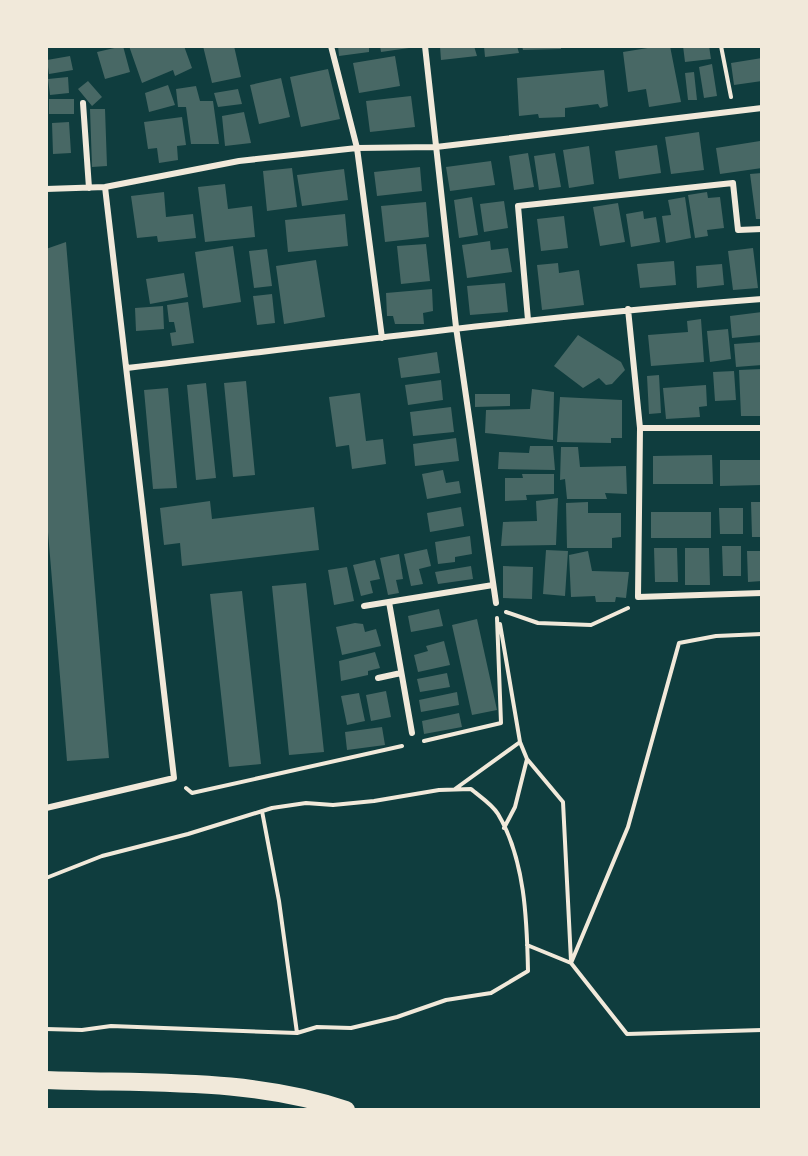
<svg xmlns="http://www.w3.org/2000/svg" width="808" height="1156" font-family="'Nunito Sans',sans-serif">
<style>
.building{fill:#486865}
.lines{fill:none;stroke-linecap:round;stroke-linejoin:round}
.path{stroke:#f1e9da;stroke-width:4}
.minor{stroke:#f1e9da;stroke-width:6}
.motorway{stroke:#f1e9da;stroke-width:18}
</style>
<rect width="100%" height="100%" fill="#0f3d3e"/>
<path class="building" d="M123,46L130,72L105,79L97,52Z
M129,46H184L192,68L175,76L173,70L142,83Z
M203,46H234L241,77L212,83Z
M338,46H369V52L339,56Z
M380,46H409V48L381,52Z
M440,46H474L477,56L441,60Z
M484,46H517L519,53L485,57Z
M522,46H561V49L523,50Z
M660,46H670L681,102L649,107L646,89L628,92L623,52Z
M683,46H709L711,59L685,62Z
M70,56L73,70L49,74L47,60Z
M395,56L400,86L359,93L353,63Z
M762,58V81L734,85L731,63Z
M712,64L717,96L704,98L699,67Z
M328,69L340,119L301,127L290,77Z
M604,70L608,106L600,108L598,104L565,108V117L539,118L538,114L519,116L517,78Z
M694,72L697,100H688L685,73Z
M68,77L69,93L50,95L48,79Z
M281,78L290,117L259,124L250,85Z
M88,81L102,97L92,106L78,89Z
M168,85L175,105L149,112L145,93Z
M196,86L200,101H213L219,144H191L186,107H178L176,89Z
M238,89L242,104L218,107L214,93Z
M411,96L415,127L370,132L366,101Z
M49,99H74V114H49Z
M90,109H105L107,166L92,167Z
M244,112L251,143L225,146L222,116Z
M182,117L186,145L177,146L178,160L159,163L157,148L148,149L144,122Z
M69,122L71,153L53,154L52,123Z
M699,132L704,170L671,174L665,137Z
M760,141L762,168L720,174L716,148Z
M657,145L661,173L619,179L615,151Z
M589,146L594,184L569,188L563,150Z
M528,153L534,187L514,190L509,156Z
M555,153L561,187L539,190L534,156Z
M491,161L495,185L450,191L446,167Z
M420,167L422,191L377,196L374,172Z
M292,168L297,207L267,211L263,171Z
M344,169L348,200L302,206L297,175Z
M762,173V219H756L750,174Z
M225,184L228,209L252,206L255,237L205,242L198,187Z
M164,192L166,217L193,214L196,238L158,242L157,236L137,238L131,196Z
M707,192L708,198L720,197L724,228L707,230L708,236L695,238L688,195Z
M472,197L478,235L459,238L454,200Z
M685,197L691,238L666,243L662,216L671,215L668,200Z
M504,201L508,228L484,232L480,204Z
M426,202L429,237L385,242L381,206Z
M618,203L625,242L600,246L593,207Z
M643,211L644,219L656,217L660,242L631,247L626,214Z
M345,214L348,246L288,252L285,220Z
M564,216L568,248L541,251L537,219Z
M490,241L491,250L508,248L512,272L467,278L462,245Z
M66,242L109,758L67,761L46,508V249Z
M426,244L430,281L401,284L397,246Z
M233,246L241,302L203,308L195,252Z
M753,248L758,288L733,290L728,251Z
M267,249L272,286L254,288L249,251Z
M316,260L325,317L284,324L276,266Z
M674,261L676,285L640,288L637,264Z
M558,263L559,273L579,270L584,305L542,310L537,265Z
M722,264L724,285L697,288L696,266Z
M184,273L188,297L150,304L146,279Z
M505,283L508,312L470,315L467,286Z
M432,289L433,311L423,313L424,324H395L393,316H387L386,293Z
M272,294L275,323L257,325L253,296Z
M188,302L194,343L172,346L170,333L176,332L174,322H169L167,305Z
M163,306L164,329L136,331L135,308Z
M762,312V335L732,338L730,316Z
M701,319L704,362L651,366L648,335L688,332L687,321Z
M728,329L731,359L710,362L707,331Z
M578,335L621,362L625,370L612,384L606,385L599,378L583,388L554,366Z
M762,342V365L736,367L734,344Z
M437,352L440,373L401,378L398,358Z
M762,369V416H741L739,370Z
M734,371L736,400L715,401L713,372Z
M659,375L661,413L649,414L647,376Z
M441,380L443,400L408,405L405,385Z
M246,381L255,475L233,477L224,383Z
M206,383L216,478L196,480L187,385Z
M706,385L707,406L699,407L700,417L666,419L663,388Z
M168,388L177,488L153,489L144,390Z
M532,389L554,392L553,440L485,433L486,410L530,409Z
M360,393L366,441L383,439L386,464L352,469L349,445L336,447L329,397Z
M475,394H510V406L475,407Z
M560,397L622,400V438H611V443L557,442Z
M451,407L454,432L413,436L410,412Z
M456,438L459,461L415,466L413,444Z
M530,446H553L555,470L498,469L499,452L529,453Z
M561,447H578L580,467L626,466L627,494L605,493L607,499H567L565,479L560,480Z
M712,455L713,484H653V456Z
M720,460H762V485L720,486Z
M443,470L446,483L459,481L461,493L427,499L422,474Z
M522,474H554V494L526,495L527,500L505,501V478H523Z
M558,498L556,545L501,546L503,522L537,521L536,501Z
M210,501L212,519L314,507L319,550L182,566L180,543L164,545L160,508Z
M588,502V513H621V537L612,538V548H567L566,503Z
M751,502H762V537H752Z
M461,507L464,526L430,532L427,513Z
M719,508H743V534H720Z
M651,512H711V538H651Z
M470,536L472,554L455,557V562L438,564L435,542Z
M722,546H741V576H723Z
M654,548H677L678,582H655Z
M685,548H709L710,585H685Z
M427,549L431,566L419,569L423,584L411,586L404,554Z
M546,550L568,551L565,596L543,594Z
M588,551L592,571L629,572L626,598L616,597L615,602H596L595,596L571,597L569,555Z
M747,551H762V581L748,582Z
M399,554L403,579L396,580L399,593L388,595L380,558Z
M375,560L380,579L370,581L373,593L361,596L353,565Z
M471,566L473,579L438,584L435,572Z
M503,566L533,567L532,599L503,598Z
M347,567L354,601L334,605L328,570Z
M306,583L324,752L289,755L272,586Z
M242,591L261,764L229,767L210,594Z
M439,609L443,626L411,632L408,616Z
M477,619L497,710L472,715L452,625Z
M355,623L363,624L365,632L376,629L381,646L342,655L336,627Z
M444,641L450,665L418,672L414,655L428,651L426,646Z
M375,652L380,668L368,671V675L341,681L339,661Z
M447,673L450,687L420,692L417,679Z
M386,691L391,717L371,721L366,695Z
M457,692L459,705L421,712L419,700Z
M359,693L365,721L347,725L341,696Z
M459,713L462,727L424,734L422,721Z
M382,727L385,745L347,750L345,732Z"/>
<g class="lines">
<path class="path" d="M721,46L731,97
M506,612L538,623L591,625L628,608
M424,741L501,723L497,618
M527,759L563,802L571,961
M186,788L192,793L402,746
M455,789L520,742L500,624
M262,811L279,901L297,1033
M504,828L515,807L527,759L520,742
M46,878L102,856L188,834L272,808L306,803L333,805L374,801L439,790L471,789C479,796 492,804 498,814C525,859 527,920 528,971L491,993L446,1000L397,1017L351,1028L317,1027L297,1033L111,1026L82,1030L46,1029
M527,945L571,963L627,1034L762,1030
M571,963L628,827L679,643L716,636L762,634"/>
<path class="minor" d="M331,46L357,148L382,338
M425,46L456,327L496,603
M83,103L89,188
M46,189L105,187L239,161L357,148L436,147L762,108
M628,309L640,428L638,597L762,593
M528,320L518,206L733,183L738,230L762,229
M127,368C339,343 549,315 762,299
M640,428H762
M389,602L412,733
M364,606L493,585
M378,678L401,673
M46,808L174,778L105,187"/>
<path class="motorway" d="M46,1080C145,1084 251,1077 346,1110"/>
</g>
<rect width="808" height="1156" fill="none" stroke="#f1e9da" stroke-width="96"/>
</svg>
